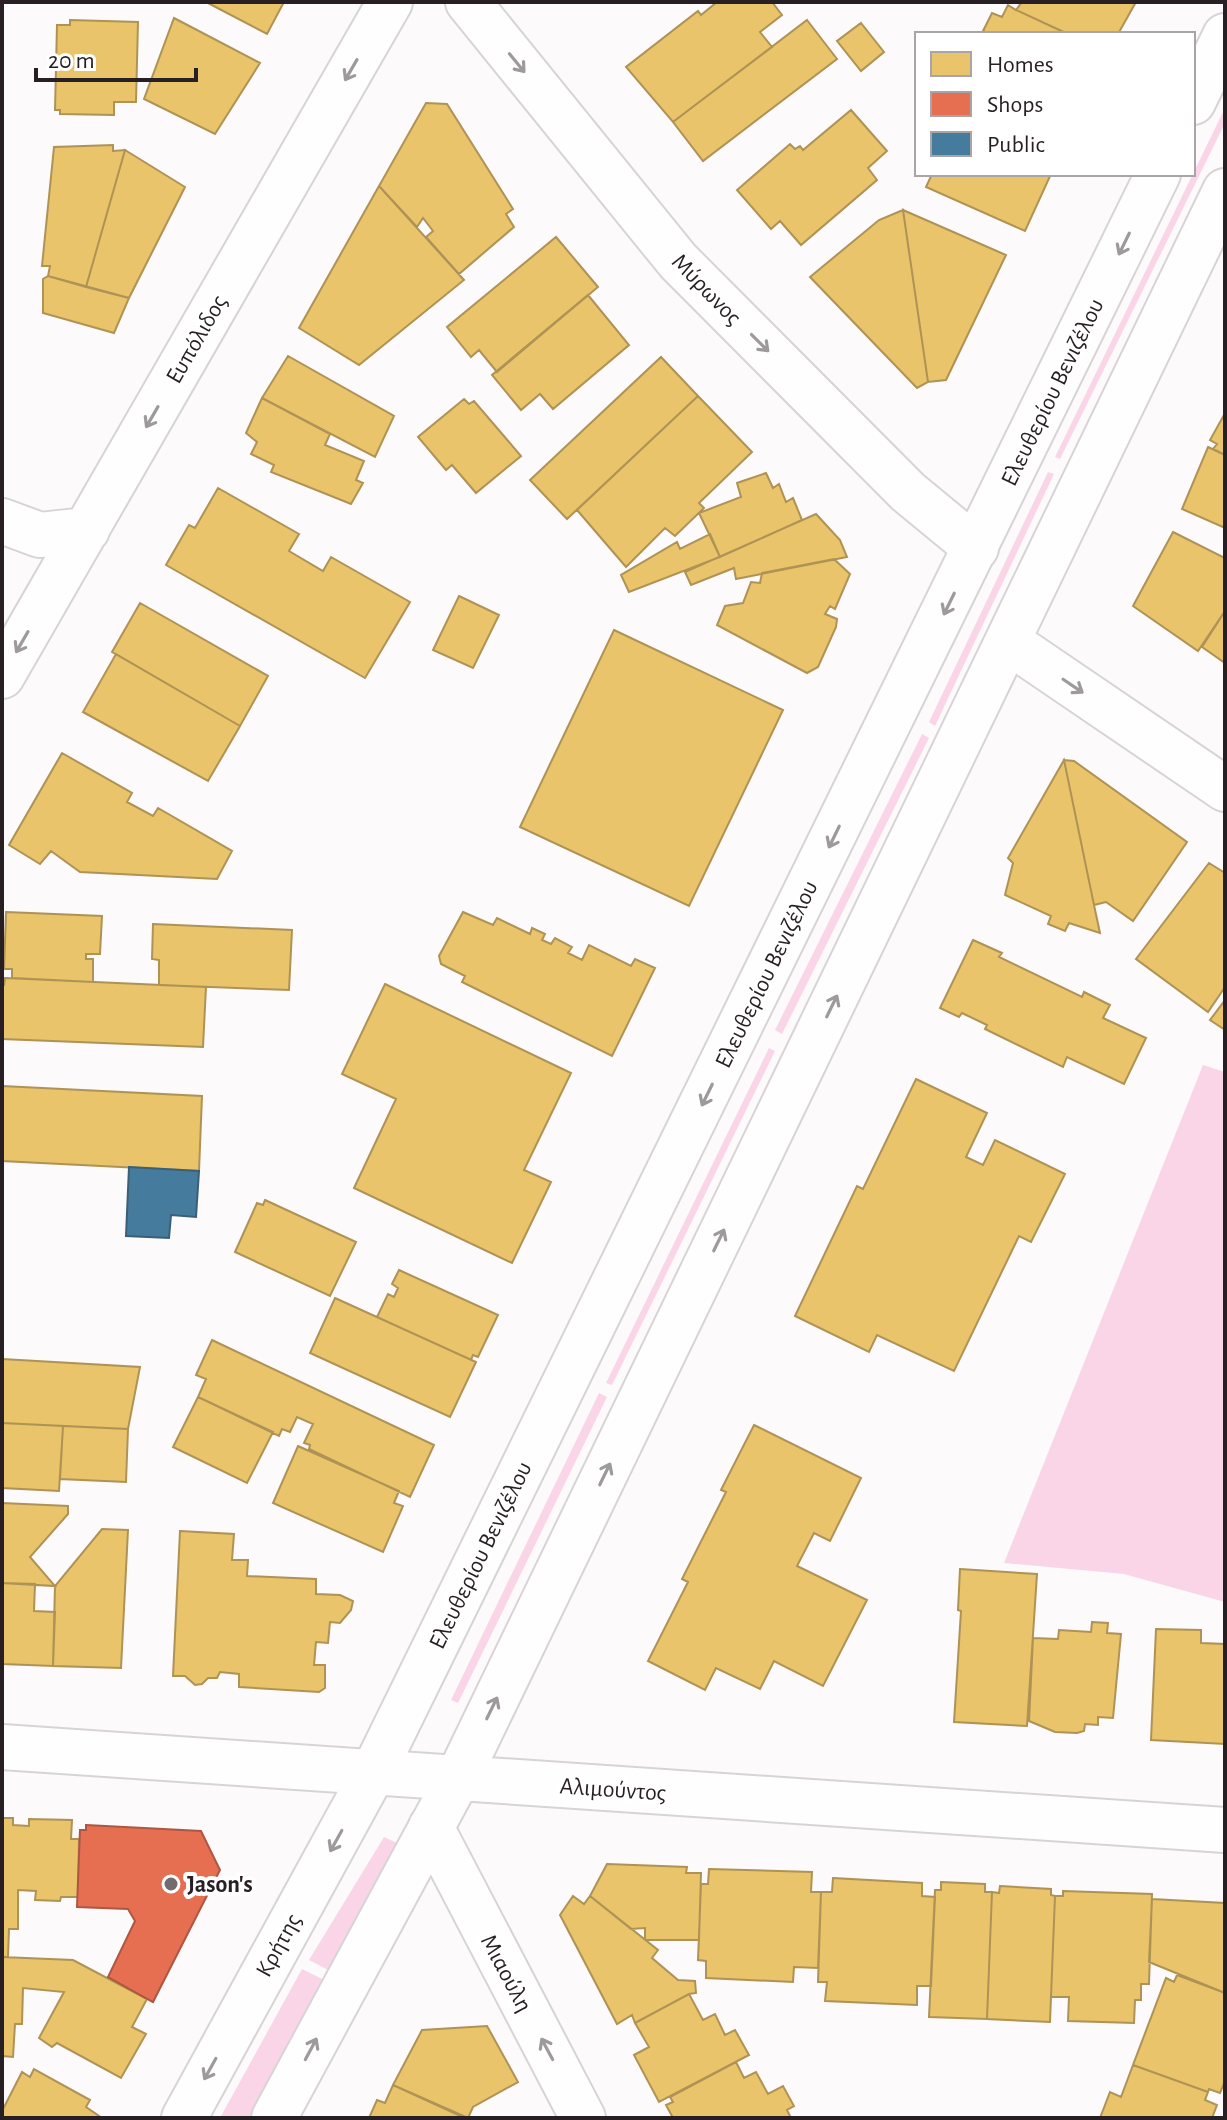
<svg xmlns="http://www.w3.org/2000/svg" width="1227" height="2120" font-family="'Alegreya Sans',sans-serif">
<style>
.green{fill:#fad5e8}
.homes{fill:#e9c46a;stroke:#af9255;stroke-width:2}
.shops{fill:#e76f51;stroke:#ad5743;stroke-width:2}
.public{fill:#457b9d;stroke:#3c5f78;stroke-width:2}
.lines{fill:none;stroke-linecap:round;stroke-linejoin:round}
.minor-casing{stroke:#d8d4d6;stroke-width:48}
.tertiary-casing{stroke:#d8d4d6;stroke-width:48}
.minor{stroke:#fffefe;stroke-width:44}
.tertiary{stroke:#fffefe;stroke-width:44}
.oneway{stroke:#9e9a9b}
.poi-dot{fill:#726c6f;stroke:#fff;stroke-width:3}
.labels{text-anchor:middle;stroke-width:8;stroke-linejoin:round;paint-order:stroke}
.street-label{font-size:24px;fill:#271f23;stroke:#fff}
.poi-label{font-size:24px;font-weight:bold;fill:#271f23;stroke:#fff;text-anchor:start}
</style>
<rect width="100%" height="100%" fill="#fcfafb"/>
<path class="green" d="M1225,108V123L1060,459L1055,457Z
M1048,472L1054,474L935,726L929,722Z
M922,734L929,738L782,1034L775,1030Z
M769,1048L775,1051L612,1385L606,1383Z
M1203,1065L1225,1072V1602L1124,1574L1004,1563Z
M599,1393L607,1397L458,1703L451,1700Z
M384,1837L403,1846L330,1971L309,1960Z
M302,1969L324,1980L249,2118H220Z"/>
<path class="homes" d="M206,2H284L267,34Z
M717,2H772L782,15L760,32L772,47L673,122L626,67L698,11L701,15Z
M1022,2H1136L1118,34H1068L1016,10Z
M1008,5L1016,10L1068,34H992L983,31L992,13L1002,17Z
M174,18L260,63L215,134L144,99Z
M70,20L138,22L136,102H114V115L60,114V110H55L57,25H70Z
M807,20L837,59L703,161L673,122Z
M861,23L884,52L861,71L837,41Z
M426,103L447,104L513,209L506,214L514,227L459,274L426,237L433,231L423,218L417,227L379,186Z
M851,110L887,151L868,168L877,180L801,245L780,221L771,229L737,190L790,144L795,149L800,146L803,150Z
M113,145V151L125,150L86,287L48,276L50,266H42L54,147Z
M125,150L185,187L129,298L86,287Z
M932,174H1051L1025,231L926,187Z
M379,186L464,280L359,365L299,328Z
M903,210L1006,255L946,380L928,382Z
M903,210L928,382L917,388L810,277L879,220Z
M556,237L598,287L497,372L479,350L471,357L447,327Z
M48,276L129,298L114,333L43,313V279Z
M588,295L629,345L553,409L540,394L521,410L492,375Z
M288,356L394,416L375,457L262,398Z
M661,357L698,396L567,519L530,480Z
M698,396L752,452L699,503L704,508L675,536L665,528L626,567L577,510Z
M262,398L330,434L325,445L364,461L356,480L363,483L351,504L271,472L274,465L251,454L257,442L246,433Z
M464,399L469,404L474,401L521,456L476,493L452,465L446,470L418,437Z
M1225,413V455L1213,449L1217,444L1210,440Z
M1208,447L1225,455V528L1182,509Z
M766,473L773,488L779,484L786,502L793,498L802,520L720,557L699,513L741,497L737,483Z
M218,488L299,534L289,551L323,571L331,557L410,602L365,678L166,565L189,525L195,528Z
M816,514L840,540L847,557L736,579L734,568L691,585L685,572Z
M1173,532L1225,558V611L1198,651L1133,606Z
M710,534L720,557L629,592L621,575L677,542L680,549Z
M834,559L850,574L835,609L830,606L825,614L837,619L836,627L818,667L807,673L717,625L725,606L743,603L751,582L760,583L762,573Z
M459,596L499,615L473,668L433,650Z
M140,603L268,676L240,726L112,652Z
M1225,611V663L1202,647Z
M614,630L783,710L689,906L520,827Z
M116,654L240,726L208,781L83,712Z
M62,753L132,793L127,802L153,816L158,808L232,851L217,879L80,872L51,851L40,864L9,845Z
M1064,760L1074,761L1187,842L1133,921L1106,902L1094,905Z
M1064,760L1094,905L1100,933L1069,923L1065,931L1048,924L1051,916L1005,895L1013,863L1008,858Z
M1209,863L1225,873V987L1208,1012L1136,959Z
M6,912L102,916L100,954H86V959H93V982L12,978V969H4Z
M463,912L493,925L497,918L530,934L532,928L545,934L542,940L551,944L555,938L572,947L568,953L582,960L589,945L631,966L635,959L655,968L612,1056L462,982L465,976L441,964L439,956Z
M153,924L292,930L289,990L159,985V960L152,959Z
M973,940L1002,953L999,957L1082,997L1084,992L1110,1005L1103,1018L1146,1038L1124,1084L1067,1057L1063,1067L985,1029L987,1025L962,1013L959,1017L940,1008Z
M5,978L206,987L203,1047L2,1039V985H4Z
M385,984L571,1073L524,1170L551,1182L512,1263L354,1188L396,1099L342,1074Z
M1225,1000V1030L1210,1020Z
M916,1079L987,1113L966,1157L983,1165L995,1140L1065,1174L1031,1242L1019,1236L954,1371L877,1335L869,1352L795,1316L857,1186L863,1189Z
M2,1086L202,1096L199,1171L2,1161Z
M265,1200L356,1242L330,1296L235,1252L257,1203L263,1205Z
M399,1270L498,1315L478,1357L473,1355L471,1360L377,1317L388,1294L394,1297L398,1288L392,1284Z
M335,1298L476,1362L450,1417L310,1353Z
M212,1340L434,1445L410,1497L309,1449L310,1445L304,1443L313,1424L297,1417L290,1432L282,1429L279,1436L198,1397L206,1379L196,1375Z
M2,1359L140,1367L128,1429L2,1423Z
M198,1397L273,1432L247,1483L173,1447Z
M2,1423L63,1426L59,1491L2,1488Z
M754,1425L861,1478L830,1541L814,1533L797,1566L867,1600L823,1686L774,1661L760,1689L716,1668L705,1690L648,1661L688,1582L682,1579L726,1492L721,1490Z
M63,1426L128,1429L126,1482L60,1479Z
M298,1446L399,1491L394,1503L403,1506L383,1552L273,1503Z
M2,1503L68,1506V1514L30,1557L55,1586L2,1583Z
M102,1529L128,1530L121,1668L53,1666L55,1586Z
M180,1531L234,1534L232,1560H248L247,1576L316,1579V1594L340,1595L353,1601L351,1610L340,1623L330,1622L328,1643L316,1642L314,1665H325V1688L319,1692L239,1687V1674L220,1672L217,1678H208L202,1684L195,1685L185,1676H173Z
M960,1569L1037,1574L1027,1726L954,1722L961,1611L958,1610Z
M2,1583L35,1584L34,1611L55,1612L53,1666L2,1664Z
M1092,1622L1108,1623L1107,1633L1121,1634L1113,1718L1098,1717V1725L1085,1724L1084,1731L1077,1733L1055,1732L1029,1721L1033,1638L1058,1639L1059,1630L1091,1632Z
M1156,1629L1201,1630V1643L1225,1644V1744L1151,1740Z
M2,1818H13V1825L29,1826V1819L72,1820L71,1839H79L78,1897H61L60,1901L35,1900L36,1891L18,1890V1929H9L8,1957H2Z
M607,1864L687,1867L686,1873H701L699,1940H645V1928L631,1929L590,1896Z
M709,1869L812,1872L811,1892H821L818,1968L794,1967L793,1982L706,1978V1961L698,1960L701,1884H708Z
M833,1878L922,1883V1896L935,1897L931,1986H917V2005L825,2001L827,1982H818L821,1892H832Z
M941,1882L985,1884V1892H992L987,2019L929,2017L935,1890H941Z
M1000,1886L1051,1889V1895L1055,1896L1050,2022L987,2019L992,1892L999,1893Z
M1063,1891L1152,1894L1149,1984H1141V2000H1135L1134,2023L1068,2021L1069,1997H1051L1055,1896H1063Z
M573,1896L584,1904L590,1896L658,1950L652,1958L678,1980L695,1981L696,1993L689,1994L635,2023L632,2015L617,2024L560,1915Z
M1152,1899L1225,1903V1993L1149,1962Z
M2,1957L73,1960L147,1999L132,2027L146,2034L121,2078L57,2043L52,2047L39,2038L64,1992L23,1988L22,2024H15L13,2057L2,2056Z
M1177,1975L1225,1993V2081L1220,2093L1209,2089L1208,2092L1133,2065L1166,1978L1174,1982Z
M689,1994L703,2020L715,2014L725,2035L735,2030L749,2055L659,2102L634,2055L649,2047L635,2023Z
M487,2026L518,2082L473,2107L468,2118L393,2085L422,2030Z
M736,2062L744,2078L756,2072L768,2094L783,2086L794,2106L787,2110L791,2118H673L666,2105L673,2102L670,2097Z
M1133,2065L1208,2092L1205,2100L1217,2105L1212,2118H1100L1110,2092L1121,2097Z
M34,2069L90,2100L86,2107L99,2116L97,2118H2V2111L22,2072L30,2077Z
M393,2085L465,2118H369L377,2100L385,2103Z"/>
<path class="shops" d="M86,1825L201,1831L220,1870L153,2002L108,1977L135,1921L128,1909L77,1907L80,1830H86Z"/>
<path class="public" d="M129,1167L199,1171L196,1217L171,1215L169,1238L126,1236Z"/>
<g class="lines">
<defs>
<path id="minor" d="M468,2L678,261L908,492L976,548
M2,521L40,535L87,530
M1009,642L1225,789
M2,676L390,2
M431,1827L583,2118"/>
<path id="tertiary" d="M1193,102L1225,36
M2,1747L1225,1830
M184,2118L373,1773L1158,174
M274,2118L458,1778L1225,191"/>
</defs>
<use href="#minor" class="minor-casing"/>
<use href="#tertiary" class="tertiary-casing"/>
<use href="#minor" class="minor"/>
<use href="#tertiary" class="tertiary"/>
</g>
<defs><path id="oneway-shaft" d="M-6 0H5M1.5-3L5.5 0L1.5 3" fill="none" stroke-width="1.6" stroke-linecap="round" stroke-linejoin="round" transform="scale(2)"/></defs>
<g class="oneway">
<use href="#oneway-shaft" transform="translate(517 63) rotate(51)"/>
<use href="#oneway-shaft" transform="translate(351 70) rotate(120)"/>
<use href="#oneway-shaft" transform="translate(1124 244) rotate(116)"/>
<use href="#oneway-shaft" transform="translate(760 343) rotate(45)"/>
<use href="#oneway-shaft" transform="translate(152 417) rotate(120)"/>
<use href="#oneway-shaft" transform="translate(949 604) rotate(116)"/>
<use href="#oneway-shaft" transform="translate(22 642) rotate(120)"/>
<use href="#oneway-shaft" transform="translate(1073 686) rotate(34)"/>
<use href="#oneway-shaft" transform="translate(834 837) rotate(116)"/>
<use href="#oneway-shaft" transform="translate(832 1006) rotate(-64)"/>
<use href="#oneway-shaft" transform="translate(707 1095) rotate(116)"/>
<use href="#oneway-shaft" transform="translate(719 1240) rotate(-64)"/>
<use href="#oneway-shaft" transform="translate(605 1474) rotate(-64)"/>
<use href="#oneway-shaft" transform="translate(492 1708) rotate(-64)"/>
<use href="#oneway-shaft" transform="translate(336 1841) rotate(119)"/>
<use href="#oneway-shaft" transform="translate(311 2049) rotate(-62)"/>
<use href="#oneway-shaft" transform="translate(547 2049) rotate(-118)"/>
<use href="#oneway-shaft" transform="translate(210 2069) rotate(119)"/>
</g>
<circle class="poi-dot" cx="171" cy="1884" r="8"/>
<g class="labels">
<g class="street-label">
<text transform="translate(707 289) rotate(46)" y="8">Μύρωνος</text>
<text transform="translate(196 339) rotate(-60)" y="8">Ευπόλιδος</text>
<text transform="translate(1052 392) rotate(-64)" y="8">Ελευθερίου Βενιζέλου</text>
<text transform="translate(766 974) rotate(-64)" y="8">Ελευθερίου Βενιζέλου</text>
<text transform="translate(480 1555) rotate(-64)" y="8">Ελευθερίου Βενιζέλου</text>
<text transform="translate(613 1789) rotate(4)" y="8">Αλιμούντος</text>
<text transform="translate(278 1945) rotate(-61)" y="8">Κρήτης</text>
<text transform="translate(507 1973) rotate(62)" y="8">Μιαούλη</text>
</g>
<g class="poi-label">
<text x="187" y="1892">Jason's</text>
</g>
</g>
<rect width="1227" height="2120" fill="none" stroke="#271f23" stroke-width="8"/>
<rect x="915" y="32" width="280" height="144" fill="#ffffff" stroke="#a9a5a7" stroke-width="2"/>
<rect x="931" y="52" width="40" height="24" fill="#e9c46a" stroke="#a9a5a7" stroke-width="2"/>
<text x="987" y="72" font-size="24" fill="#271f23">Homes</text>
<rect x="931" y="92" width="40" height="24" fill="#e76f51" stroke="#a9a5a7" stroke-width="2"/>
<text x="987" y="112" font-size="24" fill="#271f23">Shops</text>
<rect x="931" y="132" width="40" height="24" fill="#457b9d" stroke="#a9a5a7" stroke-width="2"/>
<text x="987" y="152" font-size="24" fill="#271f23">Public</text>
<path d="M36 68v12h160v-12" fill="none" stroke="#271f23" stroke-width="4"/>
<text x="48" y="68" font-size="24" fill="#271f23" stroke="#ffffff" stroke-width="6" paint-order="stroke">20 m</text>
</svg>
